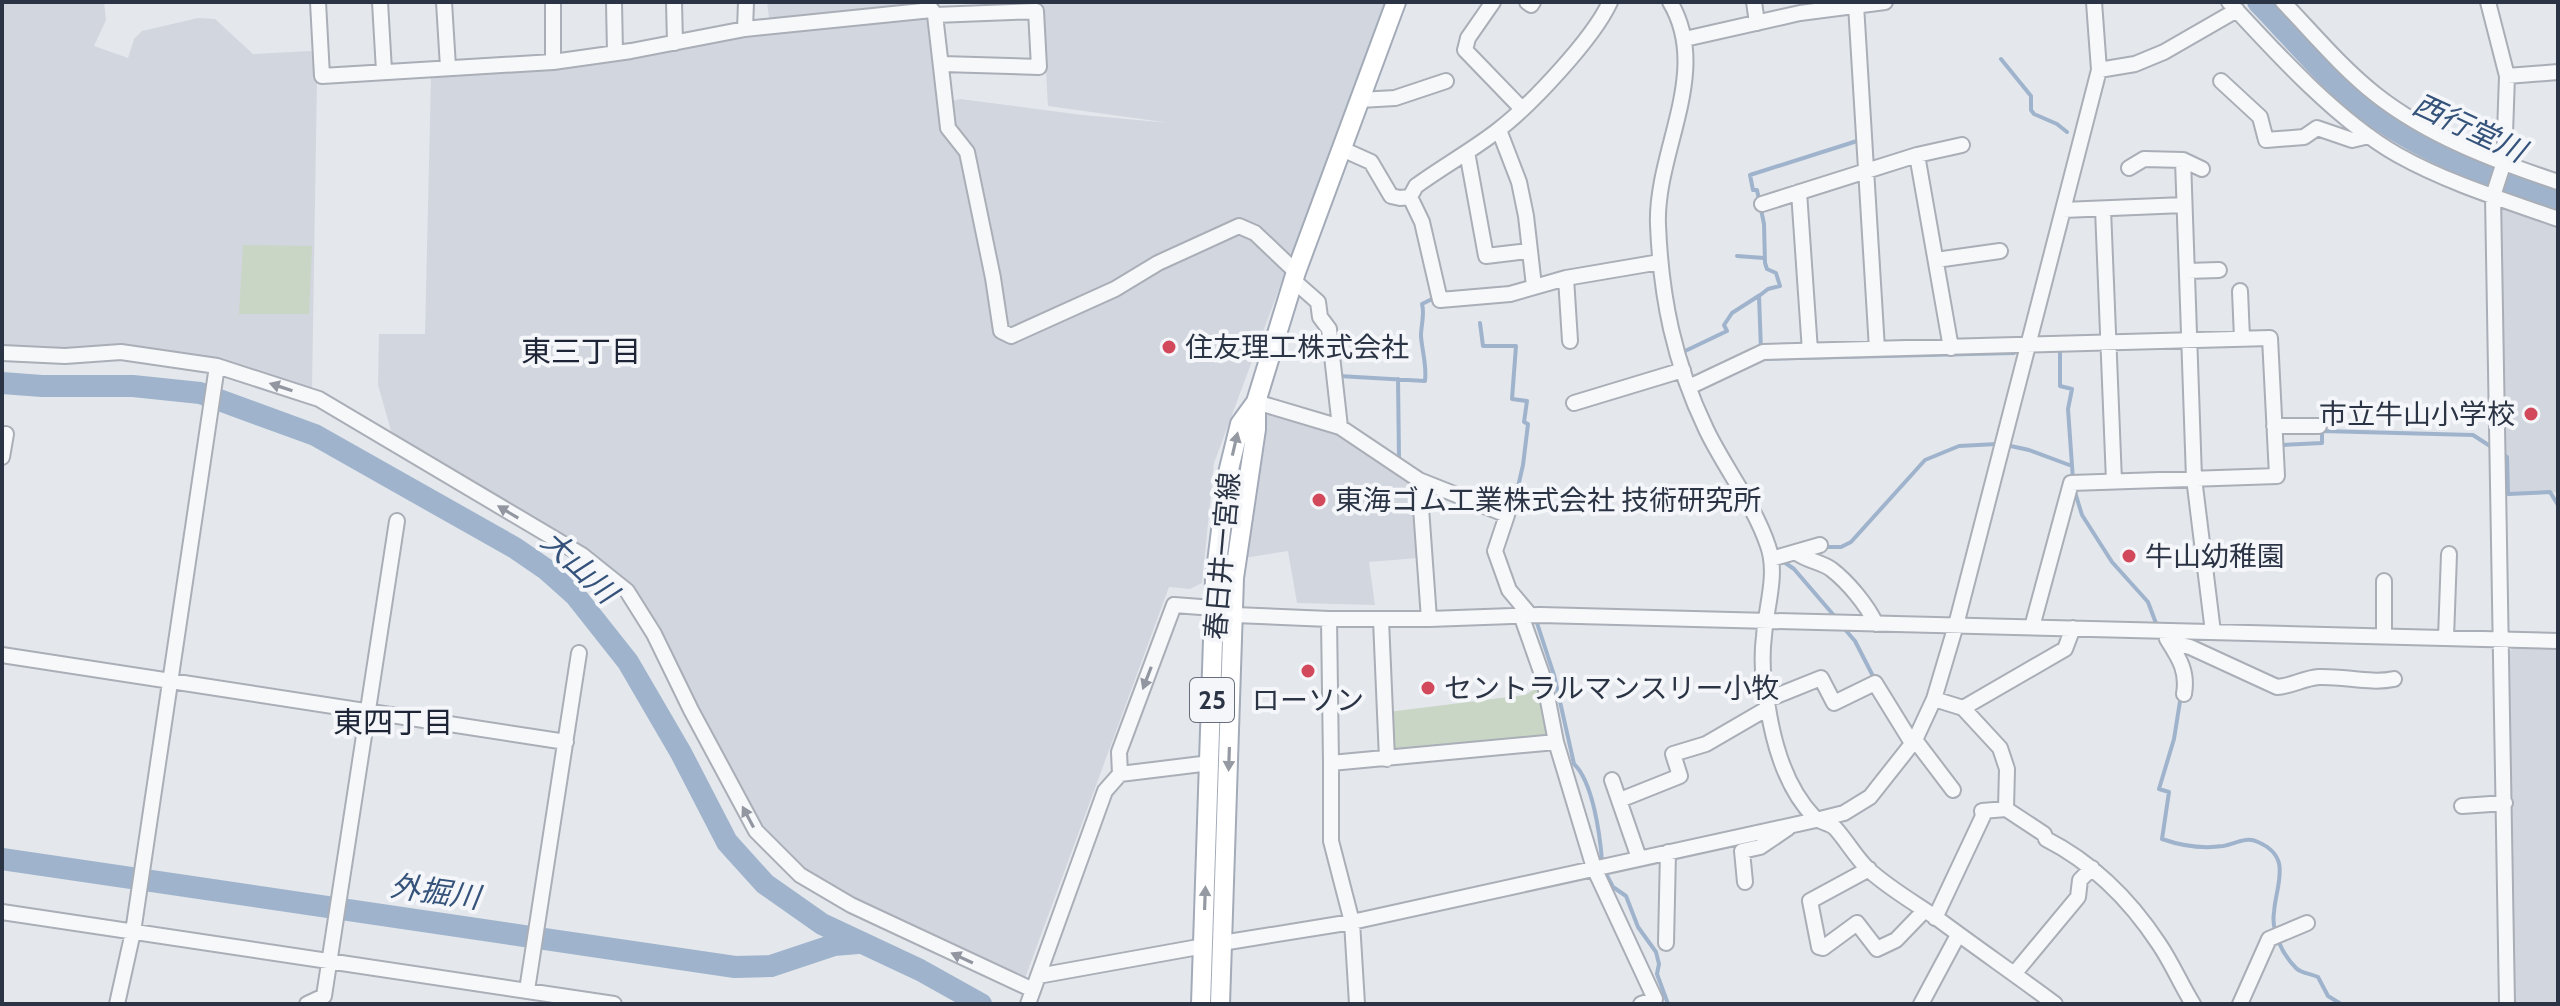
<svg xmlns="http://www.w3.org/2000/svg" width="2560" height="1006" font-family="Cabin,'Noto Sans JP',sans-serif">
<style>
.built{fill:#d2d6de}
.green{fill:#c9d6c5}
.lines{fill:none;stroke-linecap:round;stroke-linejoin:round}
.stream{stroke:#9fb4cc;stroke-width:4}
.river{stroke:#9fb4cc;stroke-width:22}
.minor-casing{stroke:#a9aeb7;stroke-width:18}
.major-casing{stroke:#a3abb8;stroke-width:22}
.minor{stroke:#f7f8fa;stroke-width:14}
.major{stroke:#fff;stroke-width:18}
.oneway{fill:#9196a0}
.oneway2{fill:#959aa2}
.poi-dot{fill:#d1495b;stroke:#f4f6f9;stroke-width:3}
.labels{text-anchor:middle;stroke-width:8;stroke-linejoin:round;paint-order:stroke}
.shield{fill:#f4f6f9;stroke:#676e7b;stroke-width:2}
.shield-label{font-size:26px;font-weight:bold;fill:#2b3445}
.poi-label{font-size:28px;fill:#2b3445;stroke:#f4f6f9;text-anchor:start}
.street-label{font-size:28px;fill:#2b3445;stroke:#f4f6f9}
.water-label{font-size:30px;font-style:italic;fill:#34527a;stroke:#f4f6f9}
.neighbourhood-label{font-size:30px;fill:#1d2536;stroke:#f4f6f9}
</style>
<rect width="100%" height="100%" fill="#e4e7ec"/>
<path class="built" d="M2,2H104L106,20L94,46L128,58L134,39L142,31L198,18L215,19L253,54L310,51L315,54L317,81L312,387L305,389L255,374L2,348Z
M767,2H917L916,5L770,25Z
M1042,2H1386L1214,463L1202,583L1190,589L1169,587L1024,981L811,877L759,821L728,772L631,590L578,546L533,517L512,508L392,434L378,385L379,334H425L431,76L645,54L739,38L927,16L930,20L949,102L960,99L1082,115L1170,123L1048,106Z
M2505,205L2558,222V492L2506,496L2500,208Z
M1274,413L1330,430L1368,454L1409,484L1412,489L1417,558L1369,562L1375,605L1297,603L1288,551L1244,558L1263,417Z
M2514,647L2558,648V1004H2512L2508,653Z"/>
<path class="green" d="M243,245L312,246L309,314H239Z
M1540,686L1549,736L1390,753L1388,712L1525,695Z"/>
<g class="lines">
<path class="stream" d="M2001,59L2031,96V110L2034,114L2057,124L2067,132
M2518,185L2521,172
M1737,256L1764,258
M1480,323L1483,346H1516L1512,399L1527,401L1524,422L1528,424L1523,465L1512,513
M1761,350L1759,296L1768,289L1780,286L1776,273L1767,269L1765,263L1764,224L1757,190H1753L1750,175L1857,141
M1683,352L1727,331L1724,325L1732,313L1760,295
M2060,352V386L2072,389L2068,409L2073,480
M1761,359L2014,353
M1339,376L1425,381C1427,365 1422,351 1421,336C1421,324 1425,315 1422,304L1436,297
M1398,379L1399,458
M2006,445L2029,450L2072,466
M2281,445L2322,443V431L2473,435L2493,448
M2500,453L2507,457L2508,494L2550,492L2558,505
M2074,489L2082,515L2112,562L2148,602L2157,626
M1823,547H1841L1851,542L1925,460L1959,446L1997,444
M1784,562L1794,569L1837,619
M1537,623L1554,675L1574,764C1593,782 1600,835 1602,861
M1842,626L1855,641L1875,680
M2181,695L2174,739L2159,789L2169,792L2162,839C2182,846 2202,849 2223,846C2235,844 2246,836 2258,842C2293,857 2276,884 2274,912C2271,931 2282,954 2296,968C2302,974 2310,973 2318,977L2328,996L2341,1004
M1604,870L1613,887L1626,896L1638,927L1656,952L1659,964L1657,974L1668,1004"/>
<path class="river" d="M2258,2C2295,40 2330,84 2373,115C2429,155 2493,178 2558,199
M2,383L42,386H133L200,393L315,435L515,548L547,570L575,595L628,662L681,753L727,842L765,884L822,924L920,970L981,1004
M2,859L735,967L771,966L834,945L858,943"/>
<defs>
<path id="minor" d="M318,2L322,76L553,62L631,51L745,29L932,10L935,15L948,128L967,152L993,278L1001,331L1011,336L1115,289L1158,263L1239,226L1255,233L1296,272
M380,2L384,71
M444,2L448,67
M553,2V62
M614,2L615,53
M674,2L675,43
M1493,2L1468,38L1465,50L1522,109
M1527,2L1531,5L1533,2
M1670,2C1712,72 1655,152 1658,225C1661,298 1674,362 1706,429C1725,469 1754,504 1768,546C1778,574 1766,607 1764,636C1761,660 1763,684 1768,708C1774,746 1786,788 1814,817C1820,823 1829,822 1835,828C1847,841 1856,858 1869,870C1890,889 1915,903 1938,919C1977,948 2016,975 2055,1004
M1754,2L1757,23
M2229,2C2276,53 2338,121 2398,155C2448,183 2504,200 2558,219
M2283,2C2313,33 2341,67 2375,94C2428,136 2495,161 2558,182
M2488,2L2507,76L2504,162L2493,196L2507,1004
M1856,5L1877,349
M935,15L1036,11L1039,67L942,64
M745,29L746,2
M1685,39L1800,13L1885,2
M2099,70L2135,64L2164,52L2237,10
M2507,76L2558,72
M2221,81L2260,117L2266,140L2304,137L2317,128L2352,140L2369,136
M1360,100L1395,98L1446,81
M1499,130L1519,182L1526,216L1534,286
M1342,149L1371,162L1391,196L1400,198L1410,197L1416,186C1442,167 1471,151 1497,131C1530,106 1593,39 1610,2
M1467,152L1486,256L1528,251
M1917,155L1951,348
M2183,160L2194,478L2213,632
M2129,168L2144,159L2183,160L2202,169
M1799,192L1810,351
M1410,197L1422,222L1440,300L1510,294L1566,278L1660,262
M1762,204L1917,155L1962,145
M2103,209L2114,481
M2063,210L2184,205
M1936,260L2000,251
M2187,271L2219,270
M1566,278L1570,341
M1293,280L1318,302L1320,317L1329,329L1340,427
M2240,291L2242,338
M2,353L65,356L121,352L217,366L319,399L582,555L627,591L654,634L691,710L756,831L800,875L851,905L1033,990
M1689,387L1763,352L2270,338L2277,476L2071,483L2032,627
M1256,402L1340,427L1419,480L1429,619
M1574,403L1683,370
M2274,426H2319
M2,457L6,434
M1419,480L1507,515L1495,551L1509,590L1530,615
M1797,553C1808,561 1821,562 1831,569C1848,582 1867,605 1876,624
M1771,559L1820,545
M2384,581V636
M1521,615L1544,680L1556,742L1594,868L1655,999L1641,1004
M1329,619L1331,763
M1381,620L1387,759
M2446,638L2449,554
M2167,639C2179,658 2188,671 2184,694
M2169,642L2190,647L2277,687C2292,686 2304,678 2319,677C2345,676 2370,684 2394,679
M2,655L566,742
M1934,699L1963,708L2000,748L2007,769L2006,809
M1766,700L1821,678L1834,703L1875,683L1912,743
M1963,708L2065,649L2073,628
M1915,740L1953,790
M1120,774L1119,752L1174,605L1214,608L1235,615L1329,619H1429L1540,615L2558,641
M1612,780L1639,858
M1620,800L1680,776L1673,754L1706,744L1768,708
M2462,806L2505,803
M1869,869L1810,901L1819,947L1823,948L1857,923L1877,949L1896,940L1924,911
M1745,882L1742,851L1760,847L1788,828
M2,912L614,1004
M1935,918L1983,816L1982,811L2006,809L2044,834L2046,839C2093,863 2130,900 2159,944C2172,963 2181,985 2193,1004
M1222,943L1352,922L1816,820L1844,813L1870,797L1915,740L1934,699L1956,625L2099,70L2094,2
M1666,943L1668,852
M2014,974L2078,897L2080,880L2092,868
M1038,976L1204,946
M527,990L579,653
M117,1004L133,932L217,366
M307,1004L324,996L397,521
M1028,1004L1105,791L1120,774L1210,763
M1357,1004L1352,922L1331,841V763L1556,742
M1921,1004L1958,935
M2240,1004L2269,939L2307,923"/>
<path id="major" d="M1201,1004L1215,579L1228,473L1240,424L1256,402
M1220,1004L1234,578L1256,429V402L1296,272L1396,2"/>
</defs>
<use href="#minor" class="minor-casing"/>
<use href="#major" class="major-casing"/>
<use href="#minor" class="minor"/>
<use href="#major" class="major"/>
</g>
<defs><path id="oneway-solid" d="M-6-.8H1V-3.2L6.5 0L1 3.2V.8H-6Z" transform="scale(2)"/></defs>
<g class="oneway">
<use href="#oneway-solid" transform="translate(281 387) rotate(-162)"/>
<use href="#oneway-solid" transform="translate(508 512) rotate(-149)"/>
<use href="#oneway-solid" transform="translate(1147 678) rotate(111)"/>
<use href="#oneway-solid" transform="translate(748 817) rotate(-118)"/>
<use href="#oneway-solid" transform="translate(962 958) rotate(-155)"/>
</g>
<g class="oneway2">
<use href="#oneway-solid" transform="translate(1235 444) rotate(-77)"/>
<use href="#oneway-solid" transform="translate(1229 759) rotate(92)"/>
<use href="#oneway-solid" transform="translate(1205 898) rotate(-88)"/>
</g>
<g class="poi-dot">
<circle cx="1169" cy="347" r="8"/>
<circle cx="2531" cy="414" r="8"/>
<circle cx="1319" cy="500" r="8"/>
<circle cx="2129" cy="556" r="8"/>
<circle cx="1308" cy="671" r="8"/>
<circle cx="1428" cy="688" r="8"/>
</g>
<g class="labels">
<rect class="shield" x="1190" y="678" width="44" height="44" rx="6"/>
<g class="shield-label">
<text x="1212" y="709">25</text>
</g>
<g class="poi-label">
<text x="1185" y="357">住友理工株式会社</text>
<text x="2515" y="424" text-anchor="end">市立牛山小学校</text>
<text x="1335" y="510">東海ゴム工業株式会社 技術研究所</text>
<text x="2145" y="566">牛山幼稚園</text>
<text x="1444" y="698">セントラルマンスリー小牧</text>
<text x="1308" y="710" text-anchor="middle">ローソン</text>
</g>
<g class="street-label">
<text transform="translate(1222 556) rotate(-85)" y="10">春日井一宮線</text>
</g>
<g class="water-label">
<text transform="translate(2469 128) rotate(25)" y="10">西行堂川</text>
<text transform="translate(579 567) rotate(43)" y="10">大山川</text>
<text transform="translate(435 892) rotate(8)" y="10">外掘川</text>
</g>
<g class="neighbourhood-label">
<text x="581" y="362">東三丁目</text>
<text x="393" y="733">東四丁目</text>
</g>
</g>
<rect width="2560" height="1006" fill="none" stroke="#2b3445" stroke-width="8"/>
</svg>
